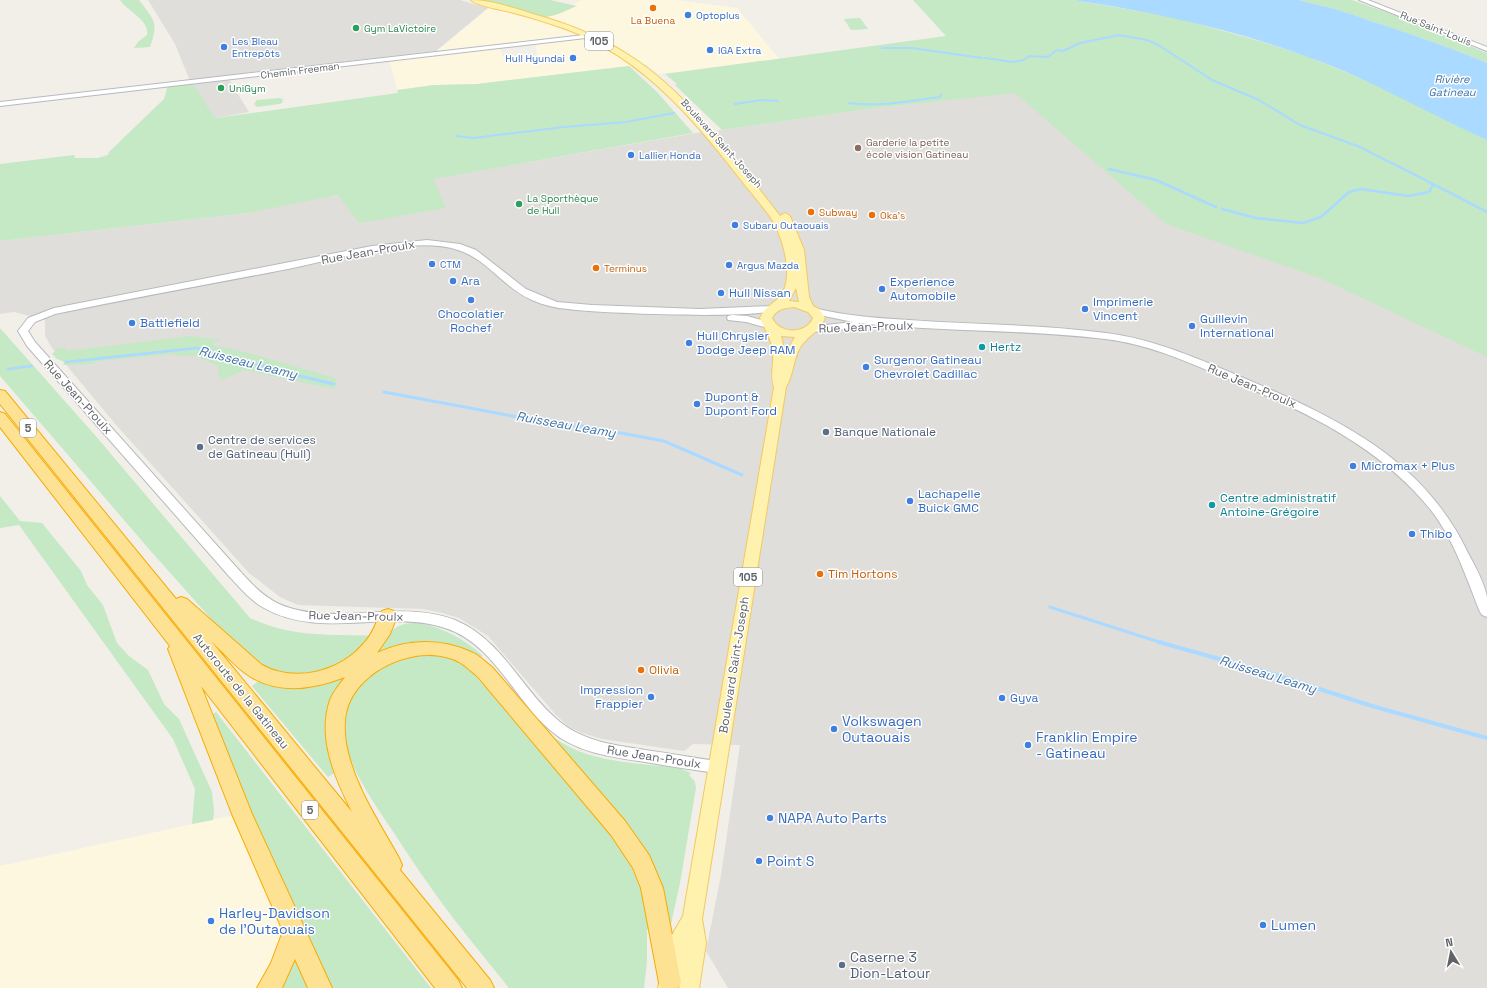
<svg xmlns="http://www.w3.org/2000/svg" width="1487" height="988" font-family="'Space Grotesk',sans-serif">
<style>
.commercial{fill:#fef7e0;fill-rule:evenodd}
.industrial{fill:#e0deda}
.green{fill:#c5e8c5}
.water{fill:#aadaff}
.lines{fill:none;stroke-linecap:round;stroke-linejoin:round}
.stream-far3{stroke:#aadaff;stroke-width:2}
.stream-far2{stroke:#aadaff;stroke-width:2.5}
.stream-far1{stroke:#aadaff;stroke-width:3}
.stream{stroke:#aadaff;stroke-width:4}
.secondary-casing{stroke:#b6babf;stroke-width:2}
.primary-casing{stroke:#f2c960;stroke-width:2}
.highway-casing{stroke:#f9ab00;stroke-width:2}
.secondary{fill:#fff;fill-rule:evenodd}
.primary{fill:#fff2af;fill-rule:evenodd}
.highway{fill:#fde293;fill-rule:evenodd}
.food-dot{fill:#e8710a;stroke:#fff;stroke-width:1.5}
.shop-dot{fill:#3f7fe0;stroke:#fff;stroke-width:1.5}
.leisure-dot{fill:#2e9e5b;stroke:#fff;stroke-width:1.5}
.education-dot{fill:#8d6e63;stroke:#fff;stroke-width:1.5}
.culture-dot{fill:#0f9aa8;stroke:#fff;stroke-width:1.5}
.service-dot{fill:#5c6f8a;stroke:#fff;stroke-width:1.5}
.labels{text-anchor:middle;stroke-width:3;stroke-linejoin:round;paint-order:stroke}
.far-shop-label{font-size:10px;fill:#366cbe;stroke:#fff;text-anchor:start}
.far-food-label{font-size:10px;fill:#c56008;stroke:#fff;text-anchor:start}
.far-leisure-label{font-size:10px;fill:#27864d;stroke:#fff;text-anchor:start}
.far-street-label{font-size:10px;fill:#5f6368;stroke:#fff}
.far-education-label{font-size:10px;fill:#785e54;stroke:#fff;text-anchor:start}
.shield{fill:#fff;stroke:#8f9295;stroke-width:1}
.shield-label{font-size:11px;font-weight:bold;fill:#5f6368}
.far-water-label{font-size:11px;font-style:italic;fill:#4174aa;stroke:#fff}
.street-label{font-size:12px;fill:#5f6368;stroke:#fff}
.shop-label{font-size:12px;fill:#366cbe;stroke:#fff;text-anchor:start}
.culture-label{font-size:12px;fill:#0d838f;stroke:#fff;text-anchor:start}
.service-label{font-size:12px;fill:#4e5e75;stroke:#fff;text-anchor:start}
.food-label{font-size:12px;fill:#c56008;stroke:#fff;text-anchor:start}
.water-label{font-size:13px;font-style:italic;fill:#4174aa;stroke:#fff}
.near-shop-label{font-size:14px;fill:#366cbe;stroke:#fff;text-anchor:start}
.near-service-label{font-size:14px;fill:#4e5e75;stroke:#fff;text-anchor:start}
</style>
<rect width="100%" height="100%" fill="#f1efe8"/>
<path class="commercial" d="M582,0H677L737,8L779,59L658,74L645,64L477,84L434,85L397,90L389,59L433,54L492,5L543,17L558,14L576,6L572,5ZM535,43L538,57L505,61L499,47Z
M239,814L279,918L280,939L276,953L259,988H0V866Z"/>
<path class="industrial" d="M148,0H460L488,8L436,51L228,75V78L249,112L215,118L190,81L175,44Z
M1016,92L1317,274L1487,355V988H728L706,951L721,875L740,745L693,744L684,751L602,739L582,733L569,727L556,715L488,636L459,618L442,613L423,609L298,605L280,597L249,573L117,426L52,348L45,336V320L14,312L0,314V241L248,213L276,206L696,133L722,130L875,108Z"/>
<path class="green" d="M120,0H139C154,20 159,22 150,47L134,48L138,42L147,35C150,20 127,11 120,0Z
M475,0H550L577,6C567,10 556,16 545,17C524,18 495,6 475,0Z
M913,0H1073L1173,17L1263,42L1309,57L1369,82L1487,140V357L1322,279L1166,224L1015,93L875,108L722,130L675,85L677,84L665,74L946,36Z
M1299,0H1352L1397,16L1487,53V63C1437,42 1386,26 1335,9C1323,5 1310,4 1299,0Z
M860,18L868,29L851,30L844,19Z
M629,66L657,92L693,133L433,179L446,208L359,223L338,195L248,213L0,241V164L74,155L75,158H98L108,155L109,152L164,99L168,85L192,82L215,118L398,93L397,90L434,85L477,84Z
M279,98L283,99L282,103L279,104L257,107L254,104L257,100Z
M0,328L94,434L250,618C292,638 328,634 373,636L357,652L337,665L322,671L305,674H290L266,668L213,621L149,549L0,376Z
M191,336L220,340L213,343V345L245,352L332,377L336,379L337,385L334,389L244,370L222,380L219,376L218,366L196,356H180L175,354L99,361L92,364L63,365L65,362L57,359L52,354L57,349L65,348L67,351Z
M0,496L20,521L42,523L81,571L87,585L103,605L117,643L129,656L148,670L164,704L179,719L212,792L214,811L213,820L192,824L195,789L173,739L19,525L0,528Z
M418,623C444,628 463,638 483,656L478,658L460,648L438,643L348,677L336,772L328,777L252,686L260,680L306,685L389,633C398,624 406,623 418,623Z
M431,654L450,658L466,666L487,689L606,829L628,860L637,879L643,894L649,927L647,930V961L644,988H509C482,954 454,921 429,885C416,867 404,848 392,830C374,803 353,774 345,742C334,699 369,664 409,656C416,655 424,655 431,654Z
M216,712L431,988H331L293,901L289,902L210,716Z
M552,736C587,763 637,763 679,768L691,773L689,775L695,782L696,788L680,883L670,928L664,904Z
M297,953L312,988H275Z"/>
<path class="water" d="M1073,0H1299C1310,4 1323,5 1335,9C1386,26 1437,42 1487,63V140C1427,113 1370,79 1308,57C1232,29 1153,12 1073,0Z"/>
<g class="lines">
<path class="stream-far3" d="M882,48H912L982,58
M985,58L1013,62L1024,60L1029,56L1048,57L1057,50L1063,51L1080,43L1119,35L1147,40L1160,46L1212,80L1259,100L1300,125L1360,147L1393,164
M849,103C880,107 910,101 940,97L941,94
M735,104L761,100L778,101
M456,136L474,138L564,127L626,122L674,113"/>
<path class="stream-far2" d="M1392,163L1487,212
M1109,169L1156,180L1216,207
M1222,209L1256,218L1303,223L1321,217L1349,192L1361,189L1408,196L1429,192L1433,185
M66,362L197,348L292,374
M8,369L32,366"/>
<path class="stream-far1" d="M287,373L334,384
M384,392L566,426H582L664,441L742,475
M1050,607L1162,643"/>
<path class="stream" d="M1159,642L1276,675L1372,706L1487,738"/>
<defs>
<path id="secondary" d="M1359,0H1368L1487,47V51Z
M601,33L604,35L603,36L0,106V102Z
M427,240L460,244L476,250L526,289L557,302L592,305L700,309L772,306L777,309C764,320 594,313 568,309C556,308 543,305 532,300C504,288 487,259 458,250C413,235 334,260 288,269C210,284 133,298 55,314L35,322L28,331L35,342L238,569C250,582 262,596 279,604C334,628 398,598 455,620C503,640 522,691 560,722C585,742 615,745 645,750C669,753 693,758 717,761L722,763L725,767L722,771L717,773C693,770 669,766 645,762C612,757 576,753 550,730C514,699 493,643 445,628C387,609 320,640 264,608C250,600 239,587 228,575L27,346L18,331L28,318L54,308L372,246Z
M814,308C846,316 877,318 909,320C974,325 1041,324 1106,333C1155,339 1201,360 1246,379C1337,418 1423,458 1468,553C1475,566 1484,582 1487,597C1487,603 1487,611 1487,617L1482,615L1480,612C1466,577 1454,539 1430,509C1377,444 1303,411 1228,379C1188,362 1148,344 1105,339C1023,329 940,332 858,323L860,325L855,328L812,332L807,329L808,327L853,322L810,313L809,311L810,309Z
M732,315L747,316L772,323L773,325L768,328L746,322L728,320L727,318L728,316Z"/>
<path id="primary" d="M471,0C492,0 513,8 533,14C566,23 597,35 627,54C688,92 736,160 780,216L785,213L790,216L804,250L809,297L813,306L819,309L825,318C820,331 809,335 801,346C793,358 794,374 786,387L702,919L706,943L699,988H679L680,979L678,988H658L669,940L683,916L774,387C770,375 774,365 773,353C772,339 765,330 760,318C768,300 785,304 787,276C788,258 781,234 771,218C762,205 751,193 741,180C713,144 683,107 647,77C627,60 604,46 581,35C559,26 537,19 514,13C504,10 479,7 471,0ZM796,288L799,302L789,301ZM794,307L808,312L813,318C806,335 779,334 772,318C776,309 785,308 794,307ZM781,336L795,337L785,354Z"/>
<path id="highway" d="M0,390L5,391L176,599L181,597L187,599L262,665C295,683 340,672 364,643C373,634 376,622 382,611L388,609L394,611L397,616L390,634L377,653C407,639 441,638 471,652C479,655 485,662 492,667L625,821L649,855L663,888L681,982L678,988H660L641,888L633,868L611,835L478,677C472,672 466,666 459,662C423,643 367,665 350,701C344,713 344,730 346,743C353,784 379,822 399,858L402,865L400,870L490,980L494,988H467L0,404ZM211,641C223,652 233,664 245,673C275,695 312,690 345,677C340,684 333,692 330,700C317,738 335,778 352,812Z
M0,412L5,414L458,980L462,988H435L201,686L252,814L332,988H308L295,959L282,988H257L271,963L283,931L232,814L168,649L170,646L0,427Z"/>
</defs>
<use href="#secondary" class="secondary-casing"/>
<use href="#primary" class="primary-casing"/>
<use href="#highway" class="highway-casing"/>
<use href="#secondary" class="secondary"/>
<use href="#primary" class="primary"/>
<use href="#highway" class="highway"/>
</g>
<g class="food-dot">
<circle cx="653" cy="8" r="4"/>
<circle cx="811" cy="212" r="4"/>
<circle cx="872" cy="215" r="4"/>
<circle cx="596" cy="268" r="4"/>
<circle cx="820" cy="574" r="4"/>
<circle cx="641" cy="670" r="4"/>
</g>
<g class="shop-dot">
<circle cx="688" cy="15" r="4"/>
<circle cx="224" cy="47" r="4"/>
<circle cx="710" cy="50" r="4"/>
<circle cx="573" cy="58" r="4"/>
<circle cx="631" cy="155" r="4"/>
<circle cx="735" cy="225" r="4"/>
<circle cx="432" cy="264" r="4"/>
<circle cx="729" cy="265" r="4"/>
<circle cx="453" cy="281" r="4"/>
<circle cx="882" cy="289" r="4"/>
<circle cx="721" cy="293" r="4"/>
<circle cx="471" cy="300" r="4"/>
<circle cx="1085" cy="309" r="4"/>
<circle cx="132" cy="323" r="4"/>
<circle cx="1192" cy="326" r="4"/>
<circle cx="689" cy="343" r="4"/>
<circle cx="866" cy="367" r="4"/>
<circle cx="697" cy="404" r="4"/>
<circle cx="1353" cy="466" r="4"/>
<circle cx="910" cy="501" r="4"/>
<circle cx="1412" cy="534" r="4"/>
<circle cx="651" cy="697" r="4"/>
<circle cx="1002" cy="698" r="4"/>
<circle cx="834" cy="729" r="4"/>
<circle cx="1028" cy="745" r="4"/>
<circle cx="770" cy="818" r="4"/>
<circle cx="759" cy="861" r="4"/>
<circle cx="211" cy="921" r="4"/>
<circle cx="1263" cy="925" r="4"/>
</g>
<g class="leisure-dot">
<circle cx="356" cy="28" r="4"/>
<circle cx="221" cy="88" r="4"/>
<circle cx="519" cy="204" r="4"/>
</g>
<circle class="education-dot" cx="858" cy="148" r="4"/>
<g class="culture-dot">
<circle cx="982" cy="347" r="4"/>
<circle cx="1212" cy="505" r="4"/>
</g>
<g class="service-dot">
<circle cx="826" cy="432" r="4"/>
<circle cx="200" cy="447" r="4"/>
<circle cx="842" cy="965" r="4"/>
</g>
<g class="labels">
<g class="far-shop-label">
<text x="696" y="19">Optoplus</text>
<text x="232" y="45">Les Bleau<tspan x="232" dy="12">Entrepôts</tspan></text>
<text x="718" y="54">IGA Extra</text>
<text x="565" y="62" text-anchor="end">Hull Hyundai</text>
<text x="639" y="159">Lallier Honda</text>
<text x="743" y="229">Subaru Outaouais</text>
<text x="440" y="268">CTM</text>
<text x="737" y="269">Argus Mazda</text>
</g>
<g class="far-food-label">
<text x="653" y="24" text-anchor="middle">La Buena</text>
<text x="819" y="216">Subway</text>
<text x="880" y="219">Oka's</text>
<text x="604" y="272">Terminus</text>
</g>
<g class="far-leisure-label">
<text x="364" y="32">Gym LaVictoire</text>
<text x="229" y="92">UniGym</text>
<text x="527" y="202">La Sporthèque<tspan x="527" dy="12">de Hull</tspan></text>
</g>
<g class="far-street-label">
<text transform="translate(1436 28) rotate(22)" y="4">Rue Saint-Louis</text>
<text transform="translate(300 70) rotate(-7)" y="4">Chemin Freeman</text>
<text transform="translate(722 143) rotate(48)" y="4">Boulevard Saint-Joseph</text>
</g>
<g class="far-education-label">
<text x="866" y="146">Garderie la petite<tspan x="866" dy="12">école vision Gatineau</tspan></text>
</g>
<g class="shield">
<rect x="585" y="32" width="28" height="18" rx="3"/>
<rect x="20" y="419" width="16" height="18" rx="3"/>
<rect x="734" y="568" width="28" height="18" rx="3"/>
<rect x="302" y="801" width="16" height="18" rx="3"/>
</g>
<g class="shield-label">
<text x="599" y="45">105</text>
<text x="28" y="432">5</text>
<text x="748" y="581">105</text>
<text x="310" y="814">5</text>
</g>
<g class="far-water-label">
<text x="1452" y="83">Rivière<tspan x="1452" dy="13">Gatineau</tspan></text>
</g>
<g class="street-label">
<text transform="translate(368 252) rotate(-10)" y="4">Rue Jean-Proulx</text>
<text transform="translate(866 327) rotate(-2)" y="4">Rue Jean-Proulx</text>
<text transform="translate(1252 386) rotate(23)" y="4">Rue Jean-Proulx</text>
<text transform="translate(78 397) rotate(48)" y="4">Rue Jean-Proulx</text>
<text transform="translate(356 616) rotate(1)" y="4">Rue Jean-Proulx</text>
<text transform="translate(734 665) rotate(-81)" y="4">Boulevard Saint-Joseph</text>
<text transform="translate(241 691) rotate(51)" y="4">Autoroute de la Gatineau</text>
<text transform="translate(654 757) rotate(9)" y="4">Rue Jean-Proulx</text>
</g>
<g class="shop-label">
<text x="461" y="285">Ara</text>
<text x="890" y="286">Experience<tspan x="890" dy="14">Automobile</tspan></text>
<text x="729" y="297">Hull Nissan</text>
<text x="1093" y="306">Imprimerie<tspan x="1093" dy="14">Vincent</tspan></text>
<text x="471" y="318" text-anchor="middle">Chocolatier<tspan x="471" dy="14">Rochef</tspan></text>
<text x="1200" y="323">Guillevin<tspan x="1200" dy="14">International</tspan></text>
<text x="140" y="327">Battlefield</text>
<text x="697" y="340">Hull Chrysler<tspan x="697" dy="14">Dodge Jeep RAM</tspan></text>
<text x="874" y="364">Surgenor Gatineau<tspan x="874" dy="14">Chevrolet Cadillac</tspan></text>
<text x="705" y="401">Dupont &amp;<tspan x="705" dy="14">Dupont Ford</tspan></text>
<text x="1361" y="470">Micromax + Plus</text>
<text x="918" y="498">Lachapelle<tspan x="918" dy="14">Buick GMC</tspan></text>
<text x="1420" y="538">Thibo</text>
<text x="643" y="694" text-anchor="end">Impression<tspan x="643" dy="14">Frappier</tspan></text>
<text x="1010" y="702">Gyva</text>
</g>
<g class="culture-label">
<text x="990" y="351">Hertz</text>
<text x="1220" y="502">Centre administratif<tspan x="1220" dy="14">Antoine-Grégoire</tspan></text>
</g>
<g class="service-label">
<text x="834" y="436">Banque Nationale</text>
<text x="208" y="444">Centre de services<tspan x="208" dy="14">de Gatineau (Hull)</tspan></text>
</g>
<g class="food-label">
<text x="828" y="578">Tim Hortons</text>
<text x="649" y="674">Olivia</text>
</g>
<g class="water-label">
<text transform="translate(248 362) rotate(14)" y="5">Ruisseau Leamy</text>
<text transform="translate(566 424) rotate(10)" y="5">Ruisseau Leamy</text>
<text transform="translate(1268 674) rotate(17)" y="5">Ruisseau Leamy</text>
</g>
<g class="near-shop-label">
<text x="842" y="726">Volkswagen<tspan x="842" dy="16">Outaouais</tspan></text>
<text x="1036" y="742">Franklin Empire<tspan x="1036" dy="16">- Gatineau</tspan></text>
<text x="778" y="823">NAPA Auto Parts</text>
<text x="767" y="866">Point S</text>
<text x="219" y="918">Harley-Davidson<tspan x="219" dy="16">de l'Outaouais</tspan></text>
<text x="1271" y="930">Lumen</text>
</g>
<g class="near-service-label">
<text x="850" y="962">Caserne 3<tspan x="850" dy="16">Dion-Latour</tspan></text>
</g>
</g>
<g transform="translate(1451 952) rotate(350)" stroke="#ffffff" stroke-width="3" paint-order="stroke">
<path d="M0-3L7 15L0 10L-7 15Z" fill="#5f6368"/>
<text y="-6" font-size="11" font-weight="bold" text-anchor="middle" fill="#5f6368">N</text>
</g>
</svg>
